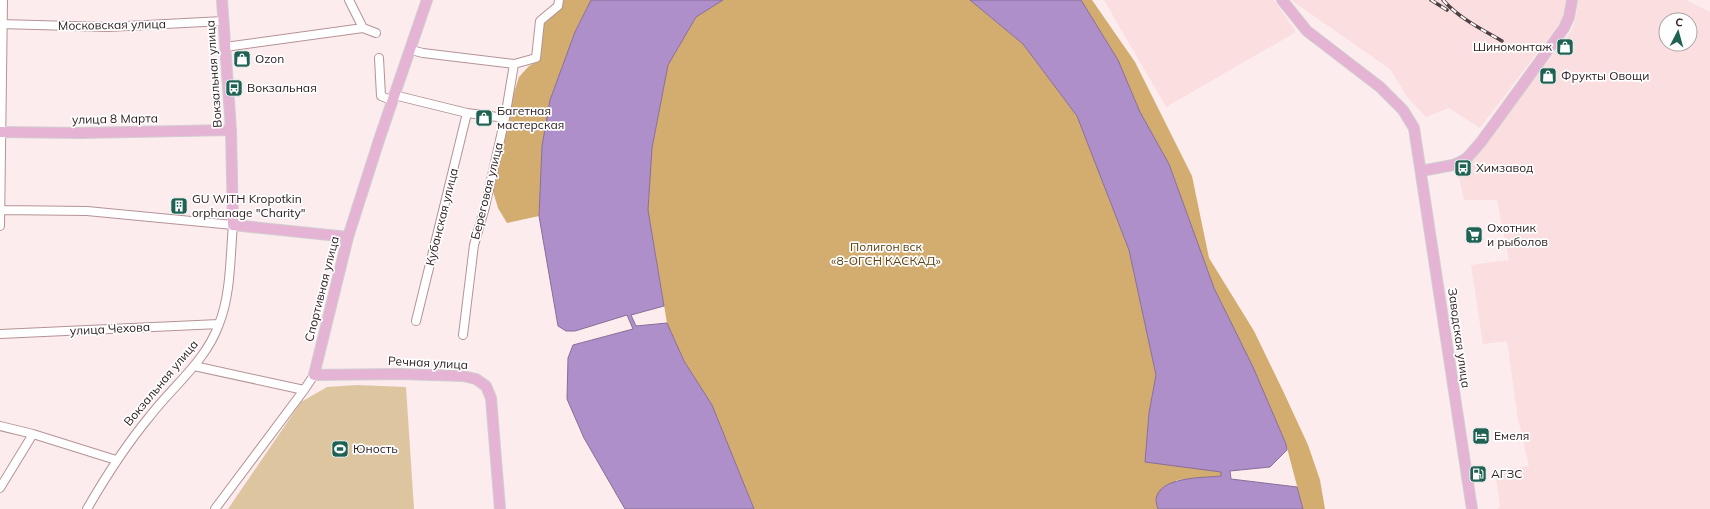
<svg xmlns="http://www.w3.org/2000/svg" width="1710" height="509" font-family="Mulish,sans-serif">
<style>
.built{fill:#fadee0;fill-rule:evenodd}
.green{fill:#ddc5a0}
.forest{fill:#d3ac6f}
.water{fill:#ae8fca;stroke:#886e98}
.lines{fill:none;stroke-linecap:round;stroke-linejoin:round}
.minor-casing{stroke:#b59395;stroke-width:10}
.major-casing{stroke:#d1cecf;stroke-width:12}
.minor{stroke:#fff;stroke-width:8}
.major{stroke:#e5b3d4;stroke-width:10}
.rail-casing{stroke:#4e4042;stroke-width:3.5}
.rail{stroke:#fefefe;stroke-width:2;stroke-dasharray:6;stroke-linecap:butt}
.labels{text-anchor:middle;stroke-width:3.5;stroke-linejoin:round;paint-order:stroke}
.street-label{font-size:12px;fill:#2f2123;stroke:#fefefe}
.poi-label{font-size:12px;fill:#2f2123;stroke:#fefefe;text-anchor:start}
.park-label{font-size:12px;fill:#593e0e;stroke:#fefefe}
</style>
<rect width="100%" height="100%" fill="#fcecee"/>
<path class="built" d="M1104,0H1274L1296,32L1166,107Z
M1291,0H1566L1562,20L1480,128L1449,108L1426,117L1408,98L1390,69Z
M1578,0H1686L1710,12V509H1497L1500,506L1495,471L1529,466L1518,419L1507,341L1483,344L1471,265L1509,260L1497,200H1464L1458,173L1468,165L1572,30L1576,16ZM1666,20H1690V44H1666Z"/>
<path class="green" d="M357,385L406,387L414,509H228L301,402L327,387Z"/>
<path class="forest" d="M563,0H591L575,32L550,100L542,146L539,216L507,223L498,208L492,188L512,99L519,77L529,66L540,60L544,24L562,5Z
M723,0H970L1023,44L1077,116L1129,250L1156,375L1149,413L1145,461L1221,471L1222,476L1177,480L1156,499L1158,509H754L712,405L684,361L667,323L648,210L652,148L668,65L696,17Z
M1081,0H1092L1135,62L1192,176L1209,258L1254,331L1284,393L1308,445L1320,480L1325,509H1303L1286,444L1253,367L1214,288L1169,164L1140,112L1118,60Z"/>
<path class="water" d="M591,0H723L696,17L668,65L652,148L648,210L664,306L631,315L636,326L667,323L684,361L712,405L754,509H625L584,438L567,399L568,358L573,345L633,329L627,315L575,331H566L558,326L539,216L542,146L550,100L575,32Z
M970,0H1081L1118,60L1140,112L1169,164L1214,288L1253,367L1286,444L1287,450L1270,467L1230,471L1231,479L1297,487L1303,509H1158C1157,506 1156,502 1156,500C1158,476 1204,478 1221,476V472L1145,462L1149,413L1156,375L1129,250L1077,116L1023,44Z"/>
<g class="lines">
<defs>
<path id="minor" d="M349,0L363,28L376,33
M0,24L108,27L223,21
M225,47L363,28
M411,50L423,53L514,64
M379,58L381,96L393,101
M394,95L467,113L505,118
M0,210L87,211L233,225C230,258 231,294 219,324C206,361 173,386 150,416C126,445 106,476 87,509
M0,226L3,0
M416,321L467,113
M0,334L219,324
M463,335L474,245L485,207L505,118L514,64L536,58L540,21L558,6L559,0
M194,366L304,390
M0,426L33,434L116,460
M0,488L33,434
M215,509L304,390L314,375"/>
<path id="major" d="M222,0L231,130L233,225L348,237
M427,0L380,137L348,237L314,375L400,374L463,376L476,379L486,386L491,398L500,509
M1282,0L1307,31L1380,87L1403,110L1414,128L1472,509
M0,132L80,133L231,130
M1421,171L1453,165L1460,162L1467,158L1481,142L1564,28L1569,17L1572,0"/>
</defs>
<use href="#minor" class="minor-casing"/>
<use href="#major" class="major-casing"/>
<use href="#minor" class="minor"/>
<use href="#major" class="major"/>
<defs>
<path id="rail" d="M1431,0L1447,10
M1443,0C1459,18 1481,29 1502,41"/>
</defs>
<use href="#rail" class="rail-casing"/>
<use href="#rail" class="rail"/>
</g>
<defs>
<symbol id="shop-square" viewBox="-11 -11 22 22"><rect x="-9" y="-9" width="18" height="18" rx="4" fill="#1f6253" stroke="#fefefe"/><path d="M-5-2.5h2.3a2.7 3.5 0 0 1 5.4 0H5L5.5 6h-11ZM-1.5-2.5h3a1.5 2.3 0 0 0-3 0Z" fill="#fff"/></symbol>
<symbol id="bus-square" viewBox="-11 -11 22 22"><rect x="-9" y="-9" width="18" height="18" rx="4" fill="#1f6253" stroke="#fefefe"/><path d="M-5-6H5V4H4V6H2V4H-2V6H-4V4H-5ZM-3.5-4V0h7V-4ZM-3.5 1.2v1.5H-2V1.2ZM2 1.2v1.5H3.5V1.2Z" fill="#fff"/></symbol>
<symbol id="building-square" viewBox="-11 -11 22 22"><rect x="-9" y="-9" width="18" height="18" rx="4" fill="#1f6253" stroke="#fefefe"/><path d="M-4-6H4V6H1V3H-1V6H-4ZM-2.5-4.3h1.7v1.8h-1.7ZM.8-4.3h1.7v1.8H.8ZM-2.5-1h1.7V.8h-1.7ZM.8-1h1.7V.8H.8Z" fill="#fff"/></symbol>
<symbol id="supermarket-square" viewBox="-11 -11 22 22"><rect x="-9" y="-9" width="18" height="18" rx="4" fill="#1f6253" stroke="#fefefe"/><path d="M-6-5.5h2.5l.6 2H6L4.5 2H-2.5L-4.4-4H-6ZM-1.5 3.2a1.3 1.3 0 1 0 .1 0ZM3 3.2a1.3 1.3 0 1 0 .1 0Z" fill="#fff"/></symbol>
<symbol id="hotel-square" viewBox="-11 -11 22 22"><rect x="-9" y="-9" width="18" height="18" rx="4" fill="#1f6253" stroke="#fefefe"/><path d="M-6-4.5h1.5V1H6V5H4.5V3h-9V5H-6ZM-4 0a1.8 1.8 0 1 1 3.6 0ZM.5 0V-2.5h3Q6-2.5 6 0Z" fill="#fff"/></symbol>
<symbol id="stadium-square" viewBox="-11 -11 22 22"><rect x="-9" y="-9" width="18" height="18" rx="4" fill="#1f6253" stroke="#fefefe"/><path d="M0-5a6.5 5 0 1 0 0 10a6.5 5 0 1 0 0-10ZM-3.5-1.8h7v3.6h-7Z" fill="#fff"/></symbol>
<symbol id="fuel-square" viewBox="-11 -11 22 22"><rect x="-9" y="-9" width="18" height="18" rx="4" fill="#1f6253" stroke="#fefefe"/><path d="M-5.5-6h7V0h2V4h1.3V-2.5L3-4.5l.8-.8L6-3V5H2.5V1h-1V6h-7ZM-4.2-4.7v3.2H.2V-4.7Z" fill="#fff"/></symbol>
</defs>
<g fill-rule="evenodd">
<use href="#shop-square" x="1555" y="37" width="20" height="20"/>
<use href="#shop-square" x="232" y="49" width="20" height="20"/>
<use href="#shop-square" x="1538" y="66" width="20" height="20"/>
<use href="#bus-square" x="224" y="78" width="20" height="20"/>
<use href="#shop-square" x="474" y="108" width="20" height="20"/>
<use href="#bus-square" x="1453" y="158" width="20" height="20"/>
<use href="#building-square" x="169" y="196" width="20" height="20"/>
<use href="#supermarket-square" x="1464" y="225" width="20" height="20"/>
<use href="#hotel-square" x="1471" y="426" width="20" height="20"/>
<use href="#stadium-square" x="330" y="439" width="20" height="20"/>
<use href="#fuel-square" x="1468" y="464" width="20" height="20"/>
</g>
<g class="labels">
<g class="street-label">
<text transform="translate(112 25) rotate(-1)" y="4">Московская улица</text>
<text transform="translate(214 74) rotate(-94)" y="4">Вокзальная улица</text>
<text transform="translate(115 119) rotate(-1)" y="4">улица 8 Марта</text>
<text transform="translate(487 191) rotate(-76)" y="4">Береговая улица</text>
<text transform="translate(442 217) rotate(-76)" y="4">Кубанская улица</text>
<text transform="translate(322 289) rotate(-76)" y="4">Спортивная улица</text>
<text transform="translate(110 329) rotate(-3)" y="4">улица Чехова</text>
<text transform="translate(1459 338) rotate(82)" y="4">Заводская улица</text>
<text transform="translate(428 363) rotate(3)" y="4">Речная улица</text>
<text transform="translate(161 383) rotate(-50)" y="4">Вокзальная улица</text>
</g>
<g class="poi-label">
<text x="1552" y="51" text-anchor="end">Шиномонтаж</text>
<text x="255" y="63">Ozon</text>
<text x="1561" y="80">Фрукты Овощи</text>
<text x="247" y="92">Вокзальная</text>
<text x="497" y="115">Багетная<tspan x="497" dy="14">мастерская</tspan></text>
<text x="1476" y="172">Химзавод</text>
<text x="192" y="203">GU WITH Kropotkin<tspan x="192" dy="14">orphanage "Charity"</tspan></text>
<text x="1487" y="232">Охотник<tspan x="1487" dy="14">и рыболов</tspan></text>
<text x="1494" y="440">Емеля</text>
<text x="353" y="453">Юность</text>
<text x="1491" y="478">АГЗС</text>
</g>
<g class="park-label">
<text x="886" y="251">Полигон вск<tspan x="886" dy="14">«8-ОГСН КАСКАД»</tspan></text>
</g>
</g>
<g transform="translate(1678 32) rotate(6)"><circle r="19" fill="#fefefe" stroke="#aba6a6"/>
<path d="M0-3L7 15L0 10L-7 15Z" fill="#1f6253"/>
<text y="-6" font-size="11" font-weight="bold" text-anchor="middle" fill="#2f2123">С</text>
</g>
</svg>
